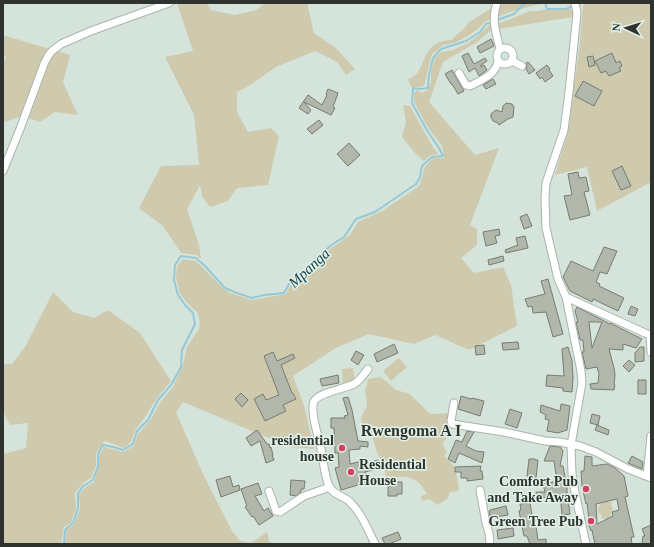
<svg xmlns="http://www.w3.org/2000/svg" width="654" height="547" font-family="Georgia,serif">
<style>
.green{fill:#cfcaae}
.lines{fill:none;stroke-linecap:round;stroke-linejoin:round}
.stream{stroke:#96c8d5;stroke-width:2}
.building{fill:#b1b7aa;stroke:#777c70;fill-rule:evenodd}
.minor-casing{stroke:#a7b5ac;stroke-width:9}
.minor{stroke:#fff;stroke-width:7}
.poi-dot{fill:#d14162;stroke:#e2f1e7;stroke-width:1.5}
.labels{text-anchor:middle;stroke-width:3;stroke-linejoin:round;paint-order:stroke}
.poi-label{font-size:14px;font-weight:bold;fill:#2e3330;stroke:#e2f1e7;text-anchor:end}
.water-label{font-size:15px;font-style:italic;fill:#14424c;stroke:#e2f1e7}
.quarter-label{font-size:16px;font-weight:bold;fill:#2e3330;stroke:#e2f1e7}
</style>
<rect width="100%" height="100%" fill="#d5e4da"/>
<path class="green" d="M177,3H207L211,10L235,15L256,10L266,3H307L314,33L336,48L355,69L346,75L337,62L315,51L276,67L247,87L237,92V112L248,132L271,128L279,136L268,185L237,188L228,201L210,207L202,197L200,185L187,209L199,245L201,259L197,255L181,253L163,226L139,208L161,166L199,165L194,115L165,57L193,51Z
M508,3H559L540,4L510,12L497,17L499,5Z
M586,3H651V182L597,211L587,167L555,175L567,135L570,117L580,41L583,6Z
M494,7L493,18L485,22L478,29L466,37L454,43L443,45L432,54L424,86L419,87H411L408,79C429,74 417,41 452,40L456,35L463,30L468,23L488,10Z
M557,8L573,10V17L499,29L498,24L530,11H537Z
M493,23L494,30L490,31L477,42L443,62L429,102L475,155L499,148L470,225L477,229V245L461,258L474,273L503,267L511,285L517,326L469,350L435,335L414,344L369,334L336,348L293,376L304,405L314,449L291,447L283,444L183,402L176,412L203,474L232,531L240,541L251,543L267,532L270,544H65L66,531L74,524L80,509L79,495L85,487L94,482L99,463V456L104,447L123,452L134,446L138,434L151,419L161,401L173,387L184,361L187,347L199,329L200,322L197,312L189,305L180,294L176,278L177,266L183,259L196,261L224,289L230,293L252,300L286,294L291,285L330,249L350,235L358,222L382,211L419,186L425,167L433,158H444V156L442,146L429,129L414,102V93L417,90L421,93L428,90L431,82V71L435,58L441,52L453,50L468,43L480,34L489,25Z
M3,35L70,55L63,82L78,115L55,112L40,122L22,116L5,122L3,118V63L6,57L3,55Z
M403,105L410,106L434,149L439,154L431,155L424,161L414,152L402,137L406,123Z
M53,292L73,312L94,318L108,310L140,333L171,381L157,398L147,414L136,429L131,442L124,448L105,441L96,453V466L91,478L83,483L75,493L76,509L71,523L64,527L61,544H3V454L26,448L28,423L10,425C5,415 1,409 4,398L3,396V364H12L25,347Z
M399,358L407,367L391,381L383,371Z
M353,368L355,383L343,385L342,369Z
M381,377L396,390L410,394L430,414L450,413L447,438L442,444L447,452L444,456L454,466L457,477L459,491L450,492L448,498L438,505L429,499L422,501L421,496L427,494C425,491 422,486 419,483C411,475 397,476 387,479L381,459L377,453L372,436H364L361,417L367,406L365,391L368,379Z
M602,501L612,502L611,505L613,508V510L611,512L610,517L607,519L601,518L602,515L599,514L598,507L600,506Z"/>
<g class="lines">
<path class="stream" d="M545,3L547,9H566L581,3
M64,544L65,530L73,523L78,509V494L83,486L93,480L98,466V454L103,445L113,447L123,450L133,444L137,431L148,420L158,400L171,385L181,367L182,350L195,324L193,313L185,305L178,295L174,280L175,265L181,256L196,258L205,266L225,288L237,293L252,298L264,295L284,293L289,284L301,275L330,246L344,237L356,219L375,212L416,184L420,177L422,166L432,157L443,156L439,148L428,132L412,103L413,88L420,89L428,88L429,75L433,58L441,49L466,41L480,32L486,24L514,14L525,3"/>
</g>
<path class="building" d="M491,39L494,46L480,53L477,47Z
M468,53L474,64L485,58L487,61L481,65V67L484,65L487,70L479,76L475,68L469,72L462,56Z
M612,53L616,63L620,61L622,66L619,68L621,71L609,76L606,71L601,73L595,61Z
M593,56L595,65L589,67L587,57Z
M528,62L535,70L529,74L526,69L527,66L526,63Z
M547,65L550,69L549,70L553,76L545,82L542,77L540,79L536,73Z
M452,70L464,91L458,94L452,84H451L445,74Z
M493,79L496,84L486,89L483,85Z
M583,81L602,91L594,106L575,96Z
M328,89L338,93L333,107L335,108L331,115L304,102L311,110L308,114L299,108L308,95L322,105L327,95L326,94Z
M506,103L512,104L514,107L513,117L508,119L499,125L498,123L493,121L491,117V114L496,110L502,112L503,106Z
M319,120L323,125L312,134L307,129Z
M349,143L360,155L348,166L337,154Z
M622,166L631,186L621,190L612,171Z
M578,172L579,178L586,177L589,191L584,192L590,215L570,220L564,196L572,195L568,174Z
M527,214L532,226L524,229L520,217Z
M499,229L500,235L495,236L497,243L486,246L483,232Z
M525,236L528,248L506,253L505,250L518,245L516,238Z
M604,247L617,251L607,274L600,272L596,282L600,284L599,286L624,298L618,311L593,299L592,302L570,291L563,277L571,261L593,271Z
M503,256L504,261L489,265L488,260Z
M548,279L563,334L553,337L546,312L533,313L532,306L528,307L525,299L545,294L541,281Z
M631,306L638,309L635,316L628,314Z
M577,307L610,324V323L642,339L636,348L623,344V350L609,349L614,368L615,375L614,385H615L614,390L591,389L590,384L598,383L599,374L597,367L586,369L582,352H584L583,340H580L576,322H578L575,311ZM589,322H602L592,348Z
M518,342L519,349L503,350L502,343Z
M394,344L398,353L377,362L374,354Z
M484,345L485,354L476,355L475,346Z
M568,347L572,361L573,378L572,392L563,391V388L546,386L547,375L564,376L562,349Z
M640,347H644V361L635,362V353Z
M356,351L364,355L358,365L351,360Z
M273,352L277,361L293,354L295,358L281,365L292,393H293L296,399L283,405L286,411L265,421L254,399L263,394L266,400L279,395L264,356Z
M629,360L635,365L629,372L623,366Z
M338,375L339,383L322,386L320,379Z
M638,380H646V394H638Z
M241,393L248,400L242,407L235,399Z
M461,396L471,399L472,398L484,401L480,416L458,409Z
M348,397L352,410L358,441L368,442V447L360,446V449L349,450L350,464L362,461L363,464L378,460L380,468L365,472L368,482L341,490L335,468L339,467L338,453H335L334,428H331V418H345L344,416L348,415L343,398Z
M561,404L570,406L567,430L558,433L547,431L549,420L545,419L546,415L540,412L541,405L560,411Z
M510,409L522,413L517,428L505,424Z
M592,414L600,416L598,425L590,423Z
M597,425L609,430L608,435L595,430Z
M257,430L267,444H269L270,448L271,447L273,455H272L274,460L266,463L260,441L251,446L246,438Z
M467,431L474,432L466,446L476,451L484,452L482,463L459,453L455,463L448,459L456,440L462,442Z
M550,446L560,447L563,451L560,466H563L566,482H567V499H568L570,514L562,515L560,494L558,498L536,497V492H545L543,484L557,481L554,461H544Z
M585,456L592,457V466L607,464L615,468L624,476L628,496L625,497L634,537H631L632,544H595L592,530L591,531L587,520L589,519L587,503L586,504L582,486L581,471H584ZM617,499L619,510L612,512L613,516L597,524L596,504Z
M632,456L643,462L642,469L628,463Z
M529,459H535V460H538L536,478L527,476Z
M481,466L480,471H482L483,479L467,481V478H461V472H455V467Z
M230,476L233,487L239,485L240,490L221,497L216,480Z
M291,480L305,481L304,489H301V492L296,496L290,495Z
M388,482H402V494H397V496H388Z
M258,483L262,494L255,496L264,511L268,508L273,516L259,525L253,516L252,517L245,507L247,506L241,489Z
M530,503L533,521L535,520L538,540L546,539V544H530L527,536H524L519,511L521,510L520,504Z
M506,506L508,515L490,518L489,511H490V510Z
M651,525V544H642L643,536H645L642,529Z
M513,528L514,536L498,539L497,530Z
M398,532L401,539L389,544H385L382,538Z"/>
<g class="lines">
<defs>
<path id="minor" d="M497,3C491,19 496,33 500,49
M575,3L577,13L569,92L564,130L546,183L545,198L546,228L558,279L566,297L581,371L582,383L571,445L572,474L575,492L586,544
M497 56a8 8 0 1 1 16 0a8 8 0 1 1-16 0Z
M512,61L522,66
M459,73L466,85L470,86C481,80 496,75 498,61
M3,171L20,129L44,64L48,56L52,51L61,44L91,31L169,3
M566,297L645,333L650,335L651,334
M650,335L651,352
M368,369C364,374 360,381 354,384C344,389 321,392 315,400C313,402 313,403 313,406C312,418 317,432 320,444C323,457 324,474 329,486C333,495 344,496 350,502C362,514 368,530 375,544
M454,403L451,421L452,424L504,432L545,441L560,442L580,446L596,452L628,469L651,478
M647,476L651,436
M480,490L486,523L489,533L490,544
M269,491L276,511L280,512L304,496L330,487"/>
</defs>
<use href="#minor" class="minor-casing"/>
<use href="#minor" class="minor"/>
</g>
<g class="poi-dot">
<circle cx="342" cy="448" r="4"/>
<circle cx="351" cy="472" r="4"/>
<circle cx="586" cy="489" r="4"/>
<circle cx="591" cy="521" r="4"/>
</g>
<g class="labels">
<g class="poi-label">
<text x="334" y="445">residential<tspan x="334" dy="16">house</tspan></text>
<text x="359" y="469" text-anchor="start">Residential<tspan x="359" dy="16">House</tspan></text>
<text x="578" y="486">Comfort Pub<tspan x="578" dy="16">and Take Away</tspan></text>
<text x="583" y="526">Green Tree Pub</text>
</g>
<g class="water-label">
<text transform="translate(309 268) rotate(-43)" y="5">Mpanga</text>
</g>
<g class="quarter-label">
<text x="411" y="436">Rwengoma A I</text>
</g>
</g>
<rect width="654" height="547" fill="none" stroke="#2e3330" stroke-width="8"/>
<g transform="translate(626 28) rotate(274)" stroke="#e2f1e7" stroke-width="3" paint-order="stroke">
<path d="M0-3L7 15L0 10L-7 15Z" fill="#2e3330"/>
<text y="-6" font-size="11" font-weight="bold" text-anchor="middle" fill="#2e3330">N</text>
</g>
</svg>
